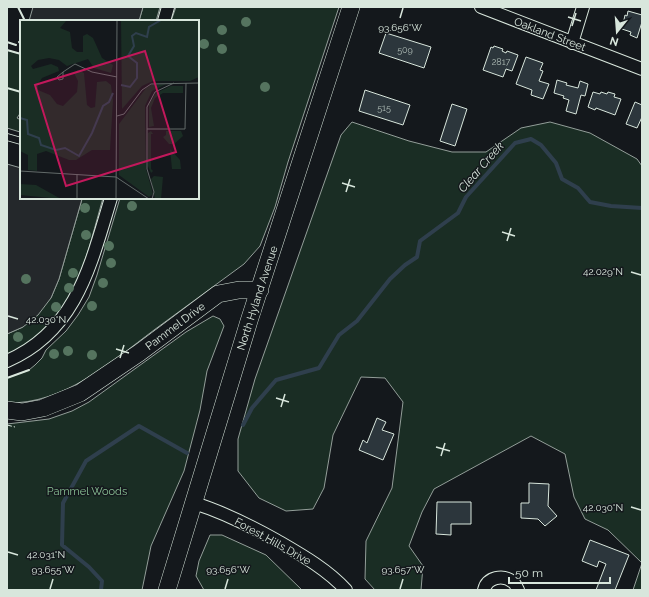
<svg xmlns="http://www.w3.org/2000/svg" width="649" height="597" font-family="Raleway,sans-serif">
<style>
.green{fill:#1a2d24;stroke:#939e99}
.parking{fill:#24282b;stroke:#939e99}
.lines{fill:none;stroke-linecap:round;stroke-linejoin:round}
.stream{stroke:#2f3f4d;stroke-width:4}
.building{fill:#2c363c;stroke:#d8e6dc}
.lane-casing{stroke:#d8e6dc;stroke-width:8}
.street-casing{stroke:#d8e6dc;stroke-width:14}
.secondary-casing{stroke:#d8e6dc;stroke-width:18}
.lane{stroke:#14181c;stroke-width:6}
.street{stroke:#14181c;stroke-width:12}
.secondary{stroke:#14181c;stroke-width:17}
.fence{stroke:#d8e6dc;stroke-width:1;stroke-dasharray:5 2;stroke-linecap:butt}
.wall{stroke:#d8e6dc;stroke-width:2}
.tree{fill:#55745f}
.ticks{fill:none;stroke:#d8e6dc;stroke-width:1.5}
.labels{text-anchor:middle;stroke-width:3;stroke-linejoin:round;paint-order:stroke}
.number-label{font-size:9px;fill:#adbab4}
.street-label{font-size:11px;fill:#d8e6dc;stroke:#14181c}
.park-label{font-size:11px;fill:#8ac095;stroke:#14181c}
.water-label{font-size:12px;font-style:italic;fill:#d8e6dc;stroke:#14181c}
.inset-river{fill:none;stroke:#2f3f4d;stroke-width:2}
.inset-road{fill:none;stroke:#626a69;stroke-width:1}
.view{fill:#c2185b;fill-opacity:0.15;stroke:#c2185b;stroke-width:2}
.inset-edge{fill:none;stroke:#d8e6dc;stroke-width:2}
.ticks-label{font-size:10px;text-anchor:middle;fill:#d8e6dc;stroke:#14181c;stroke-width:3;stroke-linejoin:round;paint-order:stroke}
</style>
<rect width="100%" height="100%" fill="#14181c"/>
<path class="green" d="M143,7H160L156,21H139Z
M176,7H339L288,162L275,207L260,246L244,264C214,286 184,308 154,330C110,363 64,404 7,403V378L29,370L35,365L42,358L46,350L66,331L78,315L89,297L97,275L120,198H198V21H171Z
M7,50L21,54V112L17,118L21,120L20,132L7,128Z
M352,122L409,141L452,152H486L521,128L550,122L590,133L637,159L642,166V590H633L642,563L608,530L585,519L574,497L565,454L531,436L434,489L422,512L409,546L423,566L421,590H375L365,579L366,541L392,488L403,402L385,378L361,377L333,435L324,488L313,509L286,511L259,498L238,471V439L255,379L341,135Z
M80,198H103C87,253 79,304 31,341C24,346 15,350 7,355V334L23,327L51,298L59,279L82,199Z
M213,316L220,319L224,326L207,371L200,410L184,471L151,546L142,590H7V424L49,419L72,411L89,402L186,332Z
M210,535H222L266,555L302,590H204L196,576L199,561Z"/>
<path class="parking" d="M33,7H143L139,21H29Z
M7,164L21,168V198L82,199L59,279L51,298L38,315L23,327L7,334Z"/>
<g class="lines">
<path class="stream" d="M243,425L252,408L276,380L319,368L339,335L357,321L390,279L405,265L417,257L420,241L458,213L466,197L515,143L531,139L541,145L556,163L562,179L578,188L590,202L611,206L642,208
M101,590L102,581L89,567L62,545L63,503L86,461L139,426L187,453"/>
</g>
<path class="building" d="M628,11L642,15V22L637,38L630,35L631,32L622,29L625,15L627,16Z
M386,33L431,47L424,68L379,53Z
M494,46L503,49L502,51L506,53L507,51L518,55L512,71L506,69L503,77L483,70L491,47L493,48Z
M526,57L543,63L540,70L543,71L539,81L549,84L543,99L531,95L532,90L516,84Z
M557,80L567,83L566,85L578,88L580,81L588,84L585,96L581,95L576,114L566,111L569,100L563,98L564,96L554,93Z
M365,90L410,105L403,125L359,111Z
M593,92L600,94L601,92L607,94L608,92L615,94L614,97L621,99L615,115L596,108L595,110L588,107Z
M635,102L642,105V117L637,128L626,124Z
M452,104L467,109L455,146L440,141Z
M377,418L386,422L382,430L394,434L383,460L359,450L363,440L367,443Z
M529,483L549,484L548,506L557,516L545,526L538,519L521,518V503H529Z
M437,502H471V524H451V535L436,534Z
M590,540L629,555L615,590H596L606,564L599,561L597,567L582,561Z"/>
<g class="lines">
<defs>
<path id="lane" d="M7,137L21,141"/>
<path id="street" d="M481,7L642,69
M164,21L168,7
M572,43L583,7
M7,361C77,331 91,263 111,198
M194,503C223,512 249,525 276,540C300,554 327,569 346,590
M484,590C487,577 503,574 513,582C515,583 517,588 518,590"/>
<path id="secondary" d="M7,410L22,412L43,408L80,393L139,353L218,294L239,290H260
M167,590L249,321L351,7"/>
</defs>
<use href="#lane" class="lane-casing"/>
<use href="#street" class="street-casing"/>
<use href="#secondary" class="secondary-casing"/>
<use href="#lane" class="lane"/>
<use href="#street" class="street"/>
<use href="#secondary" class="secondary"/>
<path class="fence" d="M7,425L15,427"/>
<path class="wall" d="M18,7L25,21
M7,42L16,45
M19,42L21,44
M7,50L21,54
M7,88L21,92
M7,378L29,370"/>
</g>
<g class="tree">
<circle cx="246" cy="22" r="5"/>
<circle cx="222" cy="30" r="5"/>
<circle cx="204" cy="44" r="5"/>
<circle cx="222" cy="49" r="5"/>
<circle cx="265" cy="87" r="5"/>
<circle cx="132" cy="206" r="5"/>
<circle cx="85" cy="208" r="5"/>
<circle cx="86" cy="235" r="5"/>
<circle cx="109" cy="246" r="5"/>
<circle cx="111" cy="263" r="5"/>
<circle cx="73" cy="273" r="5"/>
<circle cx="26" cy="279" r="5"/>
<circle cx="103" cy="283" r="5"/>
<circle cx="69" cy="288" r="5"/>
<circle cx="92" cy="306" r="5"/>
<circle cx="56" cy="307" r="5"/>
<circle cx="18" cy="337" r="5"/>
<circle cx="68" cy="351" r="5"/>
<circle cx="54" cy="354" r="5"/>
<circle cx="92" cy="355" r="5"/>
</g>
<path class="ticks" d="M568,17L581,21M400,18L403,8M572,26L576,13M342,183L355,187M346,192L350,179M502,232L515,236M507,241L511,228M631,272L641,275M8,316L18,319M116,349L129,353M120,358L124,345M276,398L289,402M281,407L285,394M436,447L450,451M441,456L445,443M631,507L641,510M8,552L18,555M50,589L53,579M225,589L228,579M400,589L403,579"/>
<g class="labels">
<g class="number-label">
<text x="405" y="53">509</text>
<text x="501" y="65">2817</text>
<text x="384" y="111">515</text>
</g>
<g class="street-label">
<text transform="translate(550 34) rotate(21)" y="4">Oakland Street</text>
<text transform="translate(257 298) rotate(-72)" y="4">North Hyland Avenue</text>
<text transform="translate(175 326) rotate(-37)" y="4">Pammel Drive</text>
<text transform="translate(273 541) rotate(29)" y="4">Forest Hills Drive</text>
</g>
<g class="park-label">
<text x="87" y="495">Pammel Woods</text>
</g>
<g class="water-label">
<text transform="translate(481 167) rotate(-49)" y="4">Clear Creek</text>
</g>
</g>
<g transform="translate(20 20)">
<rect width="179" height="179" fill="#14181c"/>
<path d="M0,0H53L46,1L40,8L50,12L52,28L57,32H63V16L67,14L73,18L82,38L93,45L91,53L74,48L68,39L47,46L39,40L29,38L18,40L11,46L13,49L31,44L38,47L39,51L22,58L18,64V70L30,75L37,84L43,86L57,72L58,61L54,53L58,50L64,53L67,85L71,88L75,87L77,62L86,61L91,65L93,81L90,130H72L56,140H49L26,131L17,134V151L8,150V135L0,131ZM101,0H179V57L170,61H133L122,66L102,89ZM146,64L132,71L125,86L126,149L133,174L129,177L99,155V104L126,68L131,65ZM151,66H163V73H143L135,78L131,88L134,106L129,107V84L136,73ZM131,111L133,114H131V149L133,151L131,153L128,146V113ZM146,111H161L163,116L154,124H149L143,117L146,115ZM150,129L160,140L161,149H152ZM134,156L143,157L141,179H135L131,159ZM0,164L16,165L41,179L0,175Z" fill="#1a2d24"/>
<path class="inset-river" d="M101,65L110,67L117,58V43L108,36L114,26L112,16L116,13L127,17L129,7L141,0M0,98L7,100L8,114L19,118L21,125L36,130L45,128L59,136L72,113L83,86L89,82L93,73"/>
<path class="inset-road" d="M43,52L37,57L39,60L43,59V52L55,44L72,52L97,57M97,96L104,94L122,70L131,64L179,63M127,109H165L166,63M0,151L96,157L129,179M57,179V154M96,179L97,0M132,179L134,172L127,149V87L135,72L154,63"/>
<path class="view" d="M125,31L156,132L46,166L15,65Z"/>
<rect width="179" height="179" class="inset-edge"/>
</g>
<g class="ticks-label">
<text x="400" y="31">93.656°W</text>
<text x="603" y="275">42.029°N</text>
<text x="46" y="323">42.030°N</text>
<text x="603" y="511">42.030°N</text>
<text x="46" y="558">42.031°N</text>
<text x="53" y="573">93.655°W</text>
<text x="228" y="573">93.656°W</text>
<text x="403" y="573">93.657°W</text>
</g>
<rect width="649" height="597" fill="none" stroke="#d8e6dc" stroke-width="16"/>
<g transform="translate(617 32) rotate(197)" stroke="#14181c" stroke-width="3" paint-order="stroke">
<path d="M0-3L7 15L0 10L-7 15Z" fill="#d8e6dc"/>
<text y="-6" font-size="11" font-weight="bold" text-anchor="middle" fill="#d8e6dc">N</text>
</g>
<path d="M509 577v6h101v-6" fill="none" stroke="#d8e6dc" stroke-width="2"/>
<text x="515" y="577" font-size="12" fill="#d8e6dc" stroke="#14181c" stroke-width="3" paint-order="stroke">50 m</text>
</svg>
